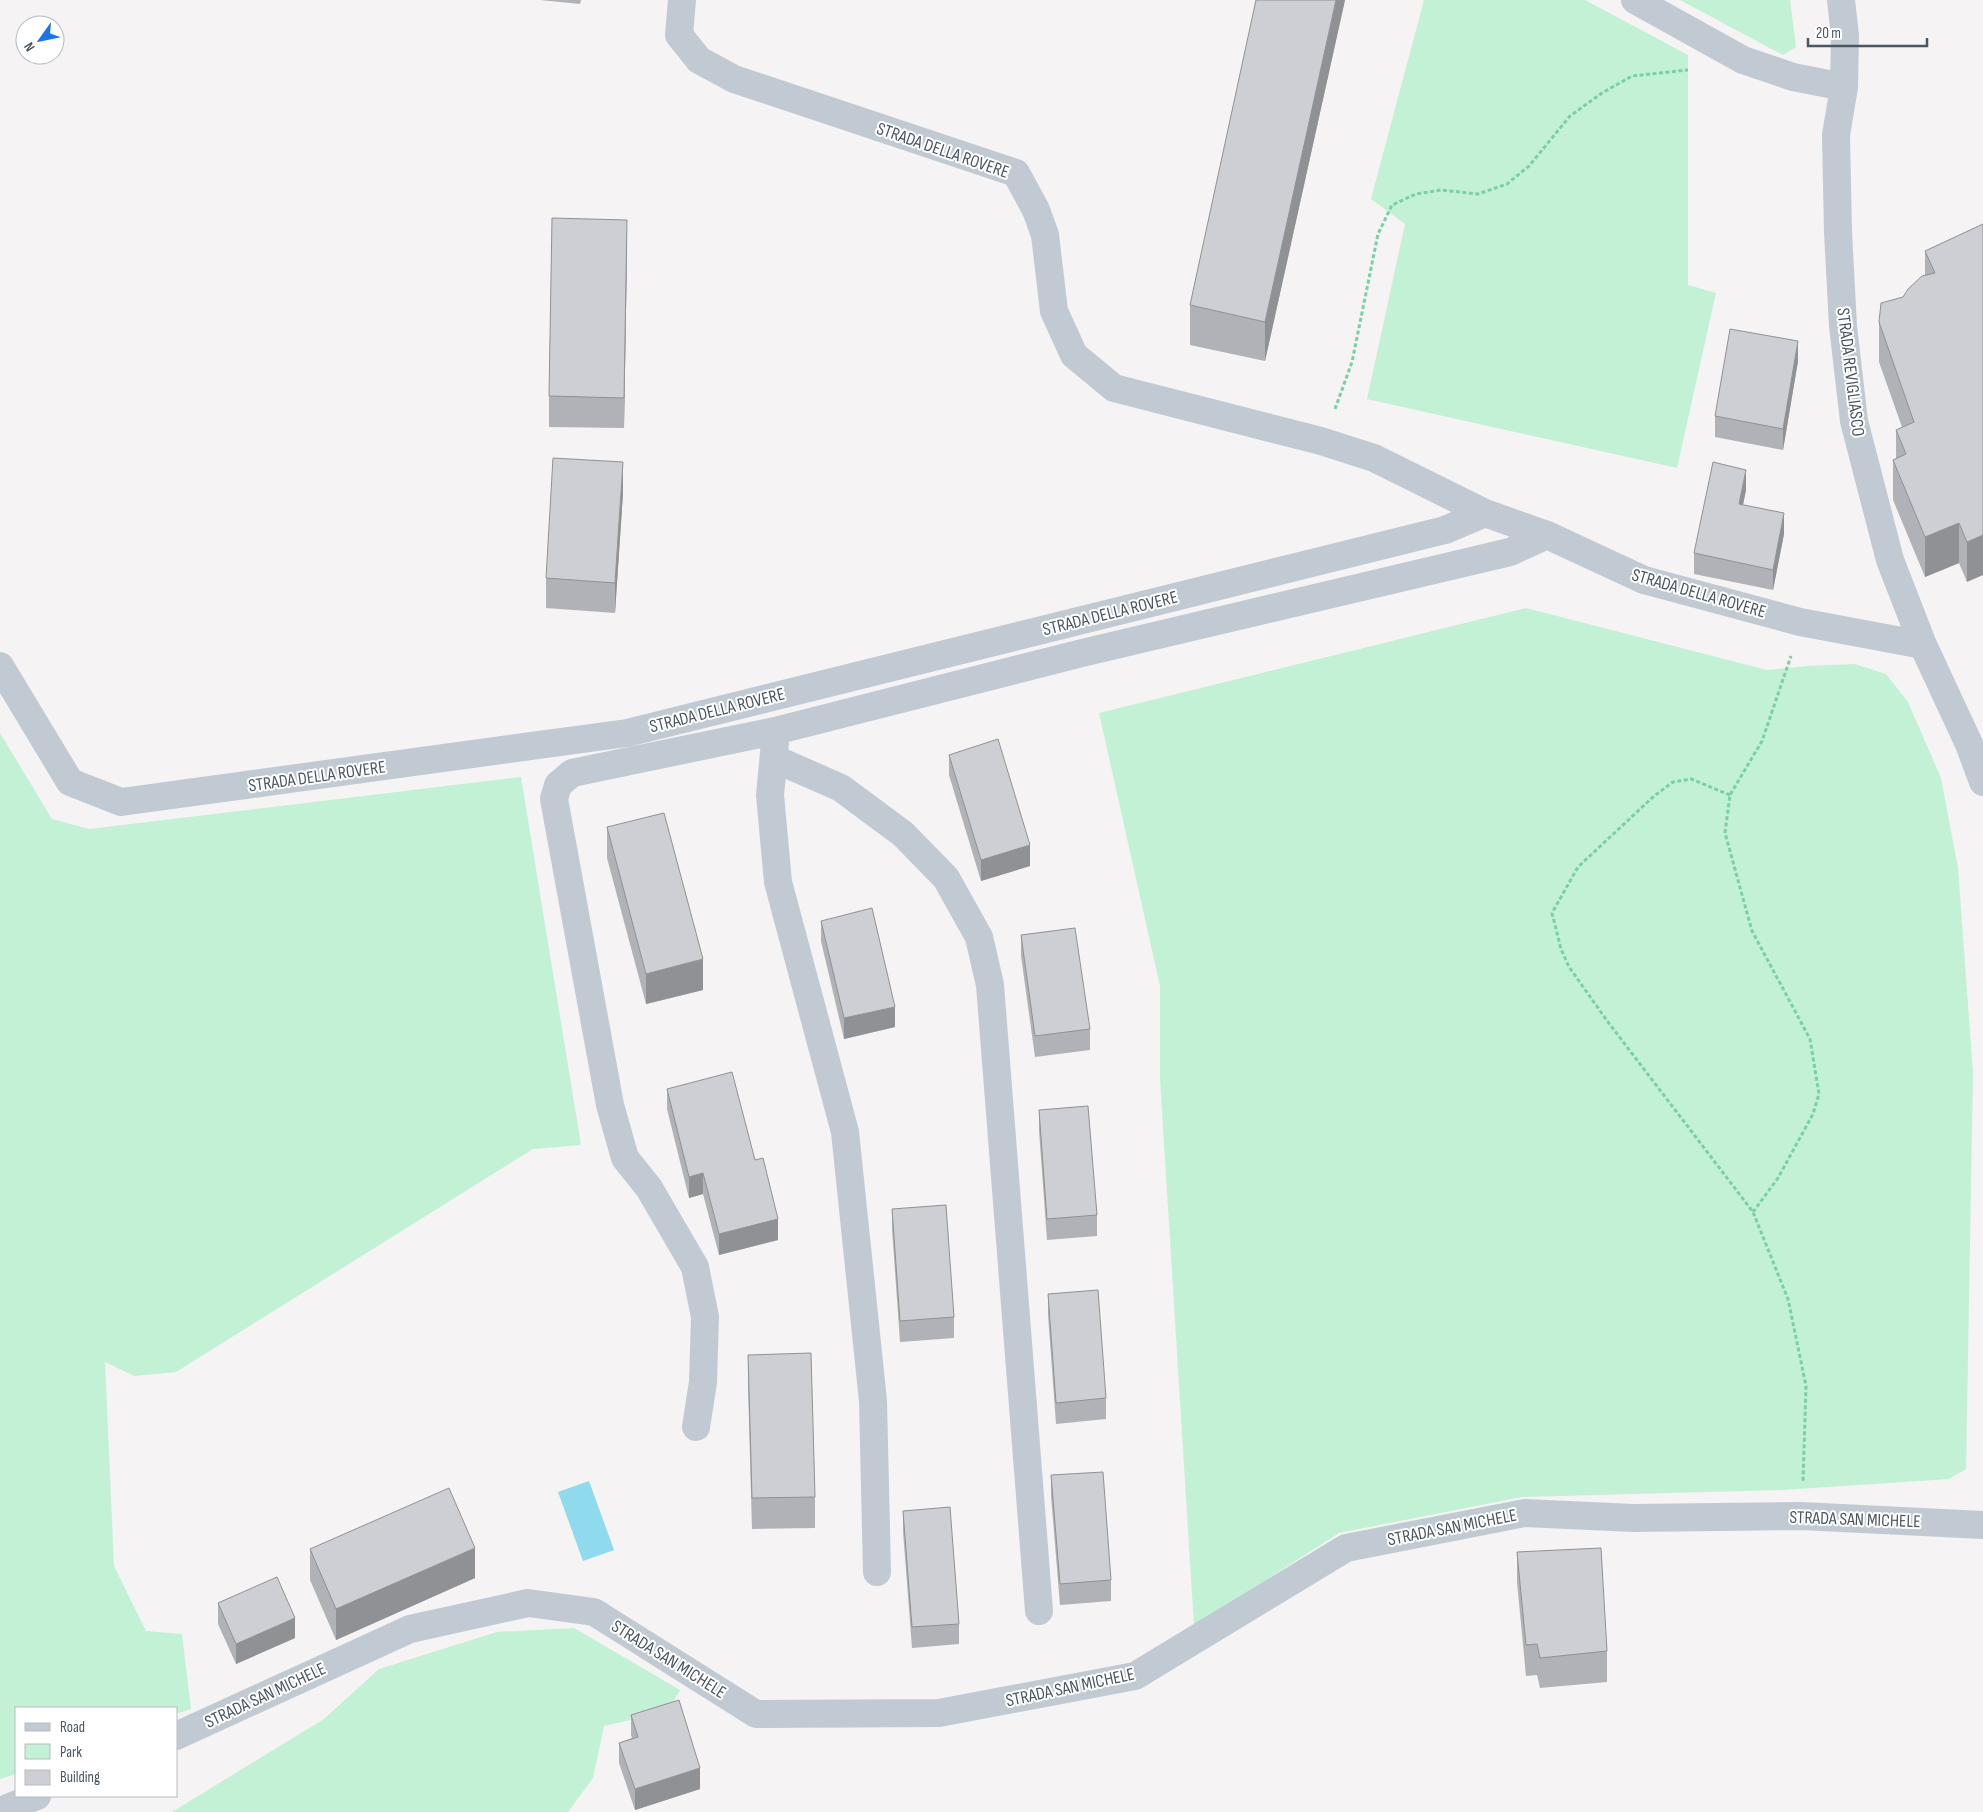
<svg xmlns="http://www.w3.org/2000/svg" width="1983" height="1812" font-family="'Sofia Sans Condensed',sans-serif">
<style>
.green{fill:#c3f1d5}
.water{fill:#90daee}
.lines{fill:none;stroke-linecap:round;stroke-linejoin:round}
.path{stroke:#7ad0a6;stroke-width:3;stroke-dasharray:4 2.5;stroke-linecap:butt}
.minor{stroke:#c1cad2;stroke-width:28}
.wall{fill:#b0b2b7}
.shaded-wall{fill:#909195}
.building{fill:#cdcfd5;stroke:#909195}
.labels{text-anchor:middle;stroke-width:4;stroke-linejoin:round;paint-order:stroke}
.street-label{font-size:18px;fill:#4a5661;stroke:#fff}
</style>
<rect width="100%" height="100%" fill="#f5f3f3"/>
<path class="green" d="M1424,0H1585L1688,55V285L1716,293L1677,468L1367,399L1405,224L1371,199Z
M1680,0H1790L1796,47L1783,55Z
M1526,608L1767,670L1807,666L1855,664L1886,674L1908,702L1941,778L1958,868L1973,1073L1966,1469L1949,1479L1783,1490L1522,1497L1339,1533L1194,1626L1160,1079V986L1099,713Z
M0,733L52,819L89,829L521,777L581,1145L533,1149L176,1372L134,1376L105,1362L114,1566L146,1631L182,1634L191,1709L176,1714V1708H16V1774L0,1779Z
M574,1628L680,1690L667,1712L604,1726L593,1778L568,1812H172L324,1719L379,1669L497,1632Z"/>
<path class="water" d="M589,1481L614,1550L583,1561L558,1492Z"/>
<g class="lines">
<path class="path" d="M1335,409L1352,362L1378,234L1392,205L1416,194L1441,190L1478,194L1507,184L1529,166L1570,116L1602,93L1632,76L1688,70
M1730,795L1691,779L1673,782L1654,796L1578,867L1552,913L1561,949L1569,967L1608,1022L1753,1212L1788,1299L1806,1386L1803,1482
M1753,1212L1778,1178L1813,1114L1819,1094L1810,1039L1752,931L1725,833L1730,795L1762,741L1791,656"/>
<path class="minor" d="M682,0L679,35L699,60L734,79L1016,173L1036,210L1045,235L1054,311L1074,355L1114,388L1321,441L1374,458L1485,513L1547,535L1644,580L1800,622L1923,645
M1635,0L1743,60L1793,77L1844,87
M1841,0L1845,36L1844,87L1836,135L1838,232L1843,326L1854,421L1890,560L1923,645L1969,744L1983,782
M0,666L70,782L121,802L627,733L1445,530L1485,513
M775,742L770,795L778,882L845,1132L873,1401L877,1572
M775,759L841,788L903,834L946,878L979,937L990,985L1039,1611
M696,1427L703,1382L705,1317L695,1267L649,1188L625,1158L610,1105L554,799L558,785L572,773L775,731L1082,653L1510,552L1547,535
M176,1736L410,1629L528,1603L594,1612L756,1714L939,1713L1135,1676L1346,1548L1525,1513L1633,1518L1801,1516L1983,1525
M0,1811L37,1796"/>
</g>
<path class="wall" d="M540,0H581L580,4Z
M1345,0L1265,361L1190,345V305Z
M1983,224L1967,582L1959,563L1925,577L1893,500V460L1896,459V430L1902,427L1879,362V322L1925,275V251Z
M627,250L624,428L549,427V396Z
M1798,361L1783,450L1715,437V416Z
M1746,490L1743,505L1784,534L1773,590L1694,574V553Z
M623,493L615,613L546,608V578Z
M949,755L1030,866L981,881L949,775Z
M607,827L703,990L646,1004L607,858Z
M821,921L895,1027L844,1039L821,941Z
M1021,935L1090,1029V1050L1035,1057L1021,956Z
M667,1089L755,1160L778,1240L719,1255L703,1194L689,1198L667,1109Z
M1039,1110L1097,1215V1236L1047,1240L1039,1131Z
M892,1209L954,1317V1338L900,1342L892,1229Z
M1048,1294L1106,1398V1419L1056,1424L1048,1315Z
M748,1355L815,1497V1528L752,1529L748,1385Z
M1051,1475L1111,1580V1601L1060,1605L1051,1496Z
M903,1511L959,1624V1644L912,1648L903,1532Z
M310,1549L475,1578L336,1640L310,1580Z
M1517,1552L1607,1651V1682L1540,1688L1537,1675L1526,1676L1517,1582Z
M218,1603L295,1638L236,1664L218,1624Z
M631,1715L700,1789L635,1810L619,1763V1743L632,1738L631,1735Z"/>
<path class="shaded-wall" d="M1336,0H1345L1265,361V322Z
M627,220V250L624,428V398Z
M1798,341V361L1783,450V429Z
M623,462V493L615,613V583Z
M1746,470V490L1739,524V504Z
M1784,513V534L1773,590V570Z
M1959,523V563L1925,577V537Z
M1983,535V575L1967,582V542Z
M1030,845V866L981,881V860Z
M703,959V990L646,1004V974Z
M895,1007V1027L844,1039V1018Z
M703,1173V1194L689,1198V1177Z
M778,1219V1240L719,1255V1234Z
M475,1548V1578L336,1640V1609Z
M295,1618V1638L236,1664V1644Z
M700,1768V1789L635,1810V1789Z"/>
<path class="building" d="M1256,0H1336L1265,322L1190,305Z
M552,218L627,220L624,398L549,396Z
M1983,224V535L1967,542L1959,523L1925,537L1893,460L1906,454L1896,430L1914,422L1879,322L1881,303L1903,297L1908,289L1922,276L1935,273L1925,251Z
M1730,329L1798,341L1783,429L1715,416Z
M553,458L623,462L615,583L546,578Z
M1713,462L1746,470L1739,504L1784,513L1773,570L1694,553Z
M998,739L1030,845L981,860L949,755Z
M664,813L703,959L646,974L607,827Z
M872,908L895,1007L844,1018L821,921Z
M1075,928L1090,1029L1035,1036L1021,935Z
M732,1072L755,1160L763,1158L778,1219L719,1234L703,1173L689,1177L667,1089Z
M1088,1106L1097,1215L1047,1219L1039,1110Z
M946,1205L954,1317L900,1321L892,1209Z
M1098,1290L1106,1398L1056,1403L1048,1294Z
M811,1353L815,1497L752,1498L748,1355Z
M1103,1472L1111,1580L1060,1584L1051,1475Z
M449,1488L475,1548L336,1609L310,1549Z
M950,1507L959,1624L912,1627L903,1511Z
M1601,1548L1607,1651L1540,1658L1537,1644L1526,1645L1517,1552Z
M277,1577L295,1618L236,1644L218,1603Z
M679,1700L700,1768L635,1789L619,1743L638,1737L631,1715Z"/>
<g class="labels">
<g class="street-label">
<text transform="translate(943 150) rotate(19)" y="6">STRADA DELLA ROVERE</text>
<text transform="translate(1851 372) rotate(83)" y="6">STRADA REVIGLIASCO</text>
<text transform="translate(1699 593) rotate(16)" y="6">STRADA DELLA ROVERE</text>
<text transform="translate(1110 613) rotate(-14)" y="6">STRADA DELLA ROVERE</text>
<text transform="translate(717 710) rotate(-14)" y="6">STRADA DELLA ROVERE</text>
<text transform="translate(317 776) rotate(-8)" y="6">STRADA DELLA ROVERE</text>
<text transform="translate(1855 1519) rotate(2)" y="6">STRADA SAN MICHELE</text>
<text transform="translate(1452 1527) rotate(-11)" y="6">STRADA SAN MICHELE</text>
<text transform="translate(669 1659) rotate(32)" y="6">STRADA SAN MICHELE</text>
<text transform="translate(1070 1687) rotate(-12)" y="6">STRADA SAN MICHELE</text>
<text transform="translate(265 1695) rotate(-25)" y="6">STRADA SAN MICHELE</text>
</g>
</g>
<rect x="15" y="1707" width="162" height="90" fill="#ffffff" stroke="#b7bbc0"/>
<rect x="25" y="1723" width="25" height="8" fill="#c1cad2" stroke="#b7bbc0"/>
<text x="60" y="1732" font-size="15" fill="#4a5661">Road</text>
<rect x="25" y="1744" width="25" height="15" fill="#c3f1d5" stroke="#b7bbc0"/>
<text x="60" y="1757" font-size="15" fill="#4a5661">Park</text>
<rect x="25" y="1770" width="25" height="15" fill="#cdcfd5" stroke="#b7bbc0"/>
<text x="60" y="1782" font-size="15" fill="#4a5661">Building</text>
<g transform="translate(40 40) rotate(237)"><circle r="24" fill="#ffffff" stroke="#b7bbc0"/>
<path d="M0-4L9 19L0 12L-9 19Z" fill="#1a73e8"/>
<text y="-8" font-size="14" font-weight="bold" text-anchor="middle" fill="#4a5661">N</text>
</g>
<path d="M1808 38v8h119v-8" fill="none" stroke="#4a5661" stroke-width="2.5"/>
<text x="1816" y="38" font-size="15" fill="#4a5661" stroke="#ffffff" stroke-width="4" paint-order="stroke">20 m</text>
</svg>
